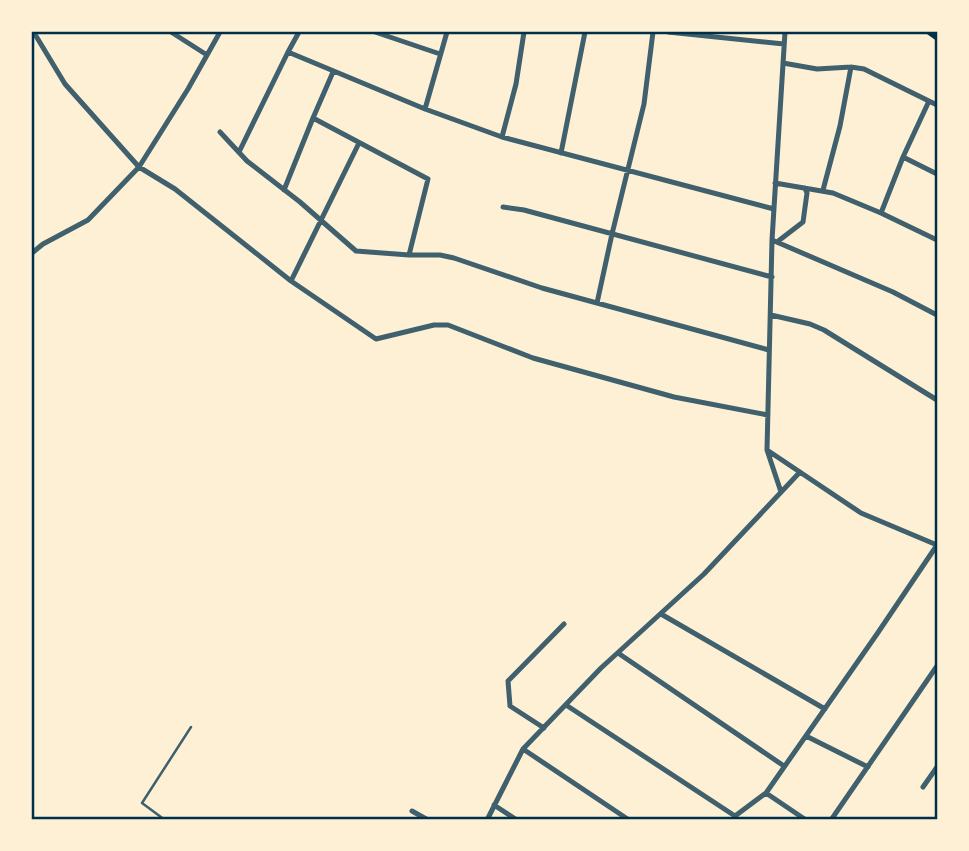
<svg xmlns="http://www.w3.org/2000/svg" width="969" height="851" font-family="Lato,sans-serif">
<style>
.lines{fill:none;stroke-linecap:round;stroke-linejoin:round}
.service{stroke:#3f606c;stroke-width:2.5}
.minor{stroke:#3f606c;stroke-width:5}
.secondary{stroke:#003049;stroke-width:7}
.neatline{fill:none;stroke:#003049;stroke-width:2.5}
</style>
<rect width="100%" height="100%" fill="#fdf0d5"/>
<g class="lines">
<path class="service" d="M165,820L142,803L191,727"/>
<path class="minor" d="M171,32L207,55
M375,32L440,54
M668,32L784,44
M785,32L772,240L767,450L861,513L937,545
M32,33L36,36L65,84L139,167L175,189L291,281L376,339L434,325H448L533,358L674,397L768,415
M288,52L299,32
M783,63L817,69L851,67L864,69L937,105
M425,109L447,32
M313,118L428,179L409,255
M220,132L247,161L300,202L356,251L409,255H440L454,258L542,288L769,350
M502,137L516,84L524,32
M239,152L288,52L425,109L502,137L774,209
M561,153L585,32
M903,157L937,174
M775,183L833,193L881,213L937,240
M284,190L313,118L333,72
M823,190L840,126L851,67
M503,207L524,210L772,277
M881,213L903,157L929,101
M772,240L893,292L937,315
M777,242L803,222L807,193L805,188
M32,253L43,244L88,220L139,167L188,89L220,32
M291,281L359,143
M597,303L612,234L644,104L653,32
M771,315L810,324L824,330L937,400
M767,450L781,492
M661,614L825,709
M618,653L784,766
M566,705L735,816L736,820
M544,728L510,706L508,681L564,624
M806,736L868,767
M923,787L937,767
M766,793L806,820
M494,805L517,820
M412,811L428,820
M735,816L766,793L877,634L937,545
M487,820L523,749
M629,820L523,749L601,668L704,574L800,472
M831,820L937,666"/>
<path class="secondary" d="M930,32L937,37"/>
</g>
<rect width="969" height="851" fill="none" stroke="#fdf0d5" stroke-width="66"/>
<rect x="33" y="33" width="903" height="785" class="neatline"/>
</svg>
